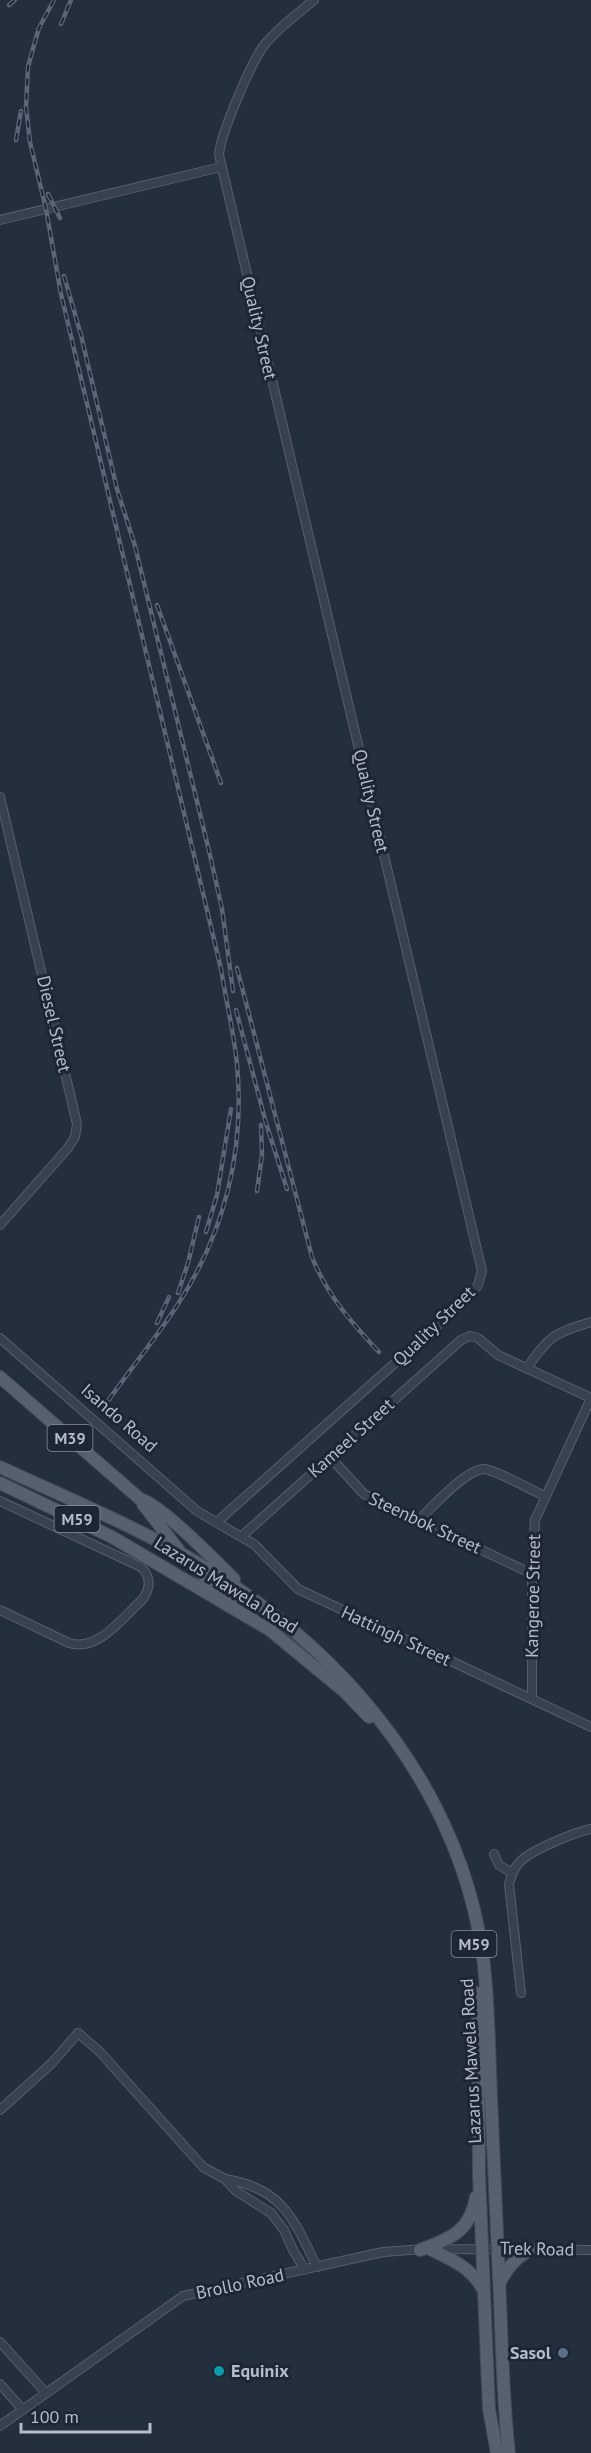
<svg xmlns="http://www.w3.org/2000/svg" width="591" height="2453" font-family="'PT Sans',sans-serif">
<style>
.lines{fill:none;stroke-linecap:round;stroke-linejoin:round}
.minor-casing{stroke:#565f6c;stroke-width:10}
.primary-casing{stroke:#414a57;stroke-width:14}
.minor{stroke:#38414e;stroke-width:8}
.primary{stroke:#56606e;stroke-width:12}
.rail-casing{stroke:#5a6575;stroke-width:4.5}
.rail{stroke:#1d2633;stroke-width:2;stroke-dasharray:7;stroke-linecap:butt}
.service-dot{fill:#5c6f8a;stroke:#1d2633;stroke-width:2}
.culture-dot{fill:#0f9aa8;stroke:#1d2633;stroke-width:2}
.labels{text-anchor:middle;stroke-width:6;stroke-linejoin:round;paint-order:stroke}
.shield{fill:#1d2633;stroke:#878f9c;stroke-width:1.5}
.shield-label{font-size:16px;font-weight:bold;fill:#b4bcc9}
.street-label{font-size:18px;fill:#b4bcc9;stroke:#1d2633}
.poi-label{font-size:18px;font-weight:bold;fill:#b4bcc9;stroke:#1d2633;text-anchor:end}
</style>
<rect width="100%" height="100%" fill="#242f3e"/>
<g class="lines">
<defs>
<path id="minor" d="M0,220L221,167
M0,797L77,1124L75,1137L68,1148L0,1225
M0,1338L197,1511L255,1545L298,1589L591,1727
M527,1368C549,1336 554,1333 591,1322
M330,1457L364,1494L532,1574
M0,1501L141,1567C152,1578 150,1589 142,1600C122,1618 98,1652 69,1643L0,1610
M419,1520C432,1507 467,1468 485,1469C498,1471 531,1490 545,1496
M217,1522L468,1298L478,1285L482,1271L219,155C220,135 252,60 265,44C279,27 297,14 314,0
M242,1536L461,1340L470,1336L478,1338L498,1355L591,1398
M532,1698V1574L535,1520L591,1398
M494,1854L499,1865L512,1873
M521,1993L509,1884C511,1877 513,1869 519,1863C528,1851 576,1832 591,1829
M0,2110L51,2064L78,2033L99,2051L203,2167L225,2179L236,2191L271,2213L284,2230L293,2250L305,2270
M225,2179C283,2188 294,2220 317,2267
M435,2249L591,2250
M0,2342L46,2393
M0,2384L23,2410
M0,2426L183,2296L383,2252L423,2249"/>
<path id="primary" d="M0,1377L140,1499C164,1507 213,1559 234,1579
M0,1467C75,1502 155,1534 225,1580C357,1666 461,1797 483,1957C489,2004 489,2051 491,2098C494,2165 497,2233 500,2300C502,2351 503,2402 509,2453
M0,1483L112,1537L270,1630L345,1692L369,1717
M143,1504L180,1552
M194,1567L231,1603
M478,1993L479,2174L489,2409L497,2453
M430,2249C453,2260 472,2268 484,2291
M420,2250C451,2238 470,2232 476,2197
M500,2282C506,2270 518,2254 532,2250"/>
</defs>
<use href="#minor" class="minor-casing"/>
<use href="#primary" class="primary-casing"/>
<use href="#minor" class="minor"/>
<use href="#primary" class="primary"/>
<defs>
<path id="rail" d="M54,0L39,28L34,45L28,67L26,107L30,142L46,209L61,294L221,969C226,1001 234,1033 237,1064C245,1150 225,1232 178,1304C155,1340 127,1373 103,1408
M9,5L15,0
M61,24L71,0
M16,140L21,111
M48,194L60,218
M64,276L81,335L117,489L135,546L210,855L222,909L233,991
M157,605L221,783
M237,968L312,1257C327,1295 351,1322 379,1352
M236,1010L266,1123L287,1189
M257,1191L262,1155L261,1125
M206,1232L217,1195L231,1109
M178,1293L188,1263L199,1217
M157,1323L169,1297"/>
</defs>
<use href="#rail" class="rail-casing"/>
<use href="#rail" class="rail"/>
</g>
<circle class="service-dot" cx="563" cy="2353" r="6"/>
<circle class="culture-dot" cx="219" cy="2371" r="6"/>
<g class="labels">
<g class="shield">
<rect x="47.5" y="1425" width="45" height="26" rx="4.5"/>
<rect x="54.5" y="1506" width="45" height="26" rx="4.5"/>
<rect x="451.5" y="1931" width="45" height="26" rx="4.5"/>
</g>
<g class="shield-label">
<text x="70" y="1444">M39</text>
<text x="77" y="1525">M59</text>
<text x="474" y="1950">M59</text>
</g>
<g class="street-label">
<text transform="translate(259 328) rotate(77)" y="6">Quality Street</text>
<text transform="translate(371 801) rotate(77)" y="6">Quality Street</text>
<text transform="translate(54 1024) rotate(77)" y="6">Diesel Street</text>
<text transform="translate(434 1326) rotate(-44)" y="6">Quality Street</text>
<text transform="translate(119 1418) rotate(41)" y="6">Isando Road</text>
<text transform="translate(351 1438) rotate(-42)" y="6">Kameel Street</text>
<text transform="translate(425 1523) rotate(25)" y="6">Steenbok Street</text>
<text transform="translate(226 1585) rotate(32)" y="6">Lazarus Mawela Road</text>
<text transform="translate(533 1596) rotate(-89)" y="6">Kangeroe Street</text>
<text transform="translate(396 1636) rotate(25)" y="6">Hattingh Street</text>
<text transform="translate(471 2061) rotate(-93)" y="6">Lazarus Mawela Road</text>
<text transform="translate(537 2249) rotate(1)" y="6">Trek Road</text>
<text transform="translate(240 2284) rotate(-12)" y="6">Brollo Road</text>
</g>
<g class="poi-label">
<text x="551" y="2359">Sasol</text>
<text x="231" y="2377" text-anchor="start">Equinix</text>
</g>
</g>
<path d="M21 2423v9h129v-9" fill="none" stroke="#b4bcc9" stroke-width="3"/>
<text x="30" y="2423" font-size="18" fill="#b4bcc9" stroke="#1d2633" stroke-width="4.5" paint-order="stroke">100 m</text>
</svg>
